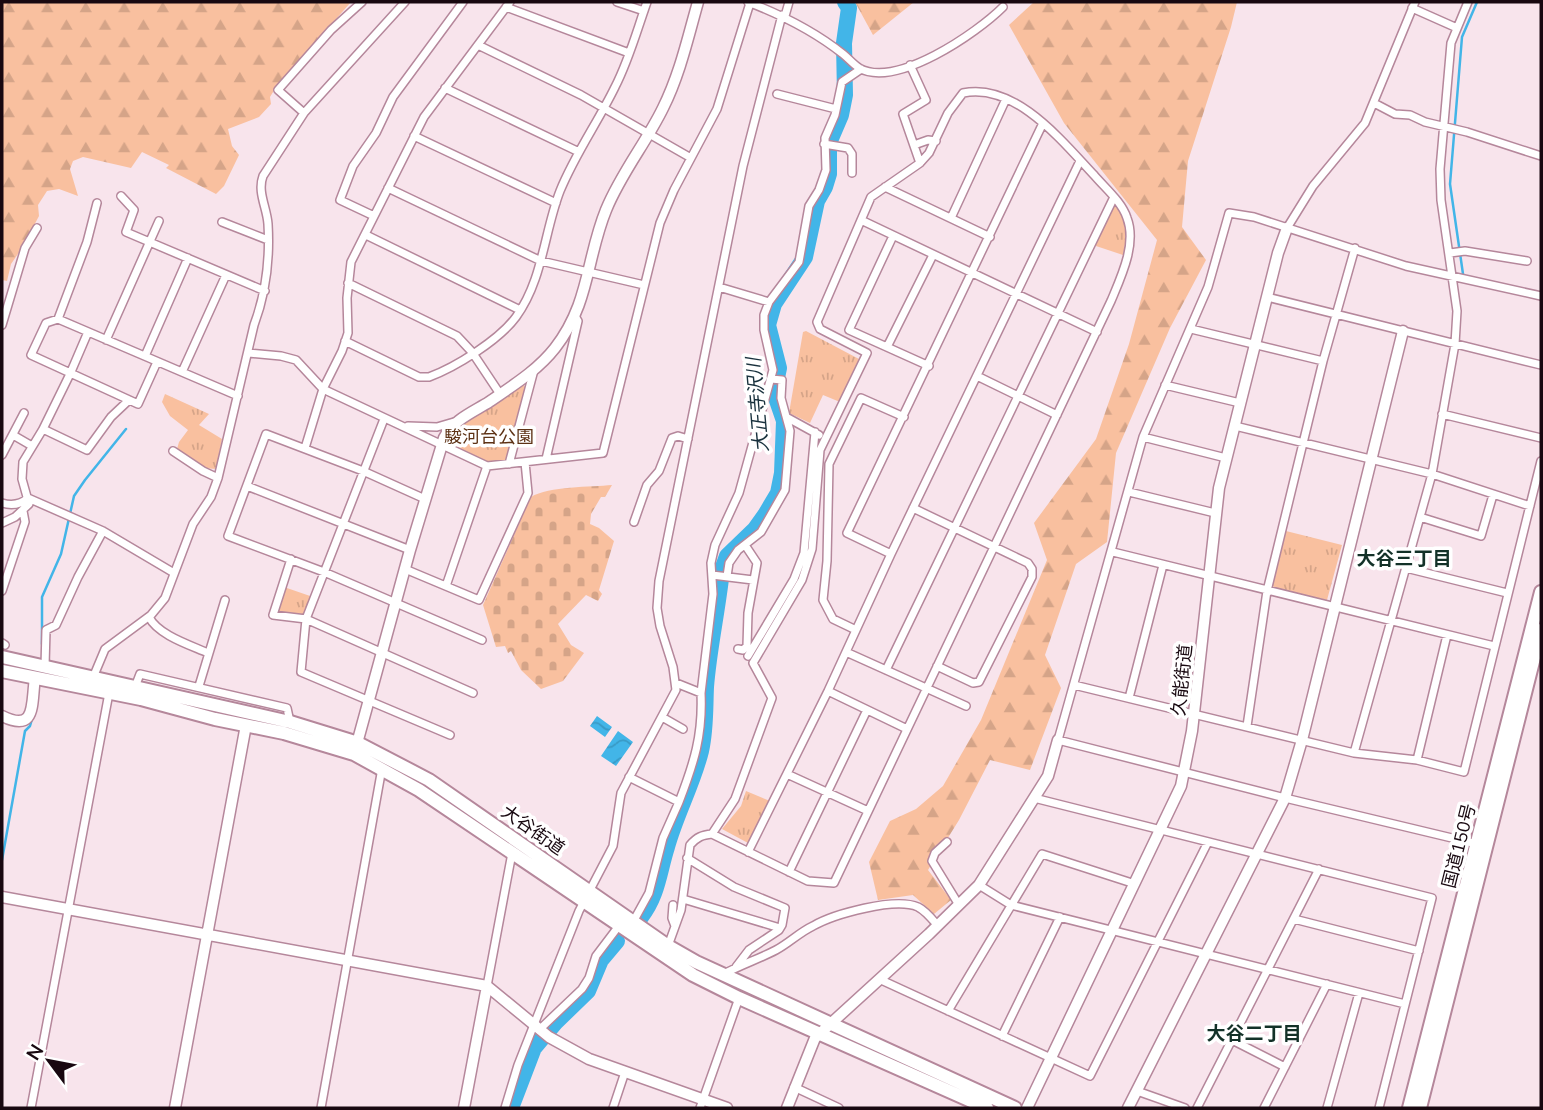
<svg xmlns="http://www.w3.org/2000/svg" width="1543" height="1110" font-family="'Nunito Sans','Noto Sans JP',sans-serif">
<style>
.forest{fill:url(#forest-firs)}
.cemetery{fill:url(#cemetery-stones)}
.park{fill:url(#park-tufts)}
.water{fill:url(#water-waves)}
.lines{fill:none;stroke-linecap:round;stroke-linejoin:round}
.stream{stroke:#42b5e8;stroke-width:2.5}
.river{stroke:#42b5e8;stroke-width:16}
.minor-casing{stroke:#b5879b;stroke-width:10}
.tertiary-casing{stroke:#b5879b;stroke-width:13}
.primary-casing{stroke:#b5879b;stroke-width:16}
.trunk-casing{stroke:#b5879b;stroke-width:16}
.minor{stroke:#fff;stroke-width:7}
.tertiary{stroke:#fff;stroke-width:10}
.primary{stroke:#fff;stroke-width:12}
.trunk{stroke:#fff;stroke-width:12}
.labels{text-anchor:middle;stroke-width:7;stroke-linejoin:round;paint-order:stroke}
.park-label{font-size:18px;fill:#5d3215;stroke:#fff}
.street-label{font-size:18px;fill:#180810;stroke:#fff}
.water-label{font-size:19px;font-style:italic;fill:#19313d;stroke:#fff}
.neighbourhood-label{font-size:19px;font-weight:bold;fill:#133128;stroke:#fff}
</style>
<defs>
<pattern id="forest-firs" width="22" height="20" patternUnits="userSpaceOnUse" patternTransform="scale(1.75)"><rect width="22" height="20" fill="#f9c09f"/><path d="M5 1l3.5 6h-7zM16 11l3.5 6h-7z" fill="#d5a488"/></pattern>
<pattern id="cemetery-stones" width="16" height="16" patternUnits="userSpaceOnUse" patternTransform="scale(1.75)"><rect width="16" height="16" fill="#f9c09f"/><path d="M2 7V4a2 2 0 0 1 4 0v3zM10 15v-3a2 2 0 0 1 4 0v3z" fill="#d5a488"/></pattern>
<pattern id="park-tufts" width="24" height="20" patternUnits="userSpaceOnUse" patternTransform="scale(1.75)"><rect width="24" height="20" fill="#f9c09f"/><path d="M3 7l-1-3M5 7V3M7 7l1-3M15 17l-1-3M17 17v-4M19 17l1-3" fill="none" stroke="#d5a488"/></pattern>
<pattern id="water-waves" width="16" height="10" patternUnits="userSpaceOnUse" patternTransform="scale(1.75)"><rect width="16" height="10" fill="#42b5e8"/><path d="M0 5q4-4 8 0t8 0" fill="none" stroke="#399ac6"/></pattern>
</defs>
<rect width="100%" height="100%" fill="#f8e4ec"/>
<path class="forest" d="M2,2H351L276,87L270,97L271,104L259,117L228,129L232,146L239,155L224,186L216,194L166,168L169,165L142,152L131,168L83,157L73,161L70,169L78,196L59,189L47,191L38,205L39,216L22,248L11,264L7,281L2,280Z
M855,2H914L873,35Z
M1034,2H1237L1231,27L1188,161L1182,227L1206,260L1170,328L1116,453L1107,542L1076,564L1045,655L1061,688L1030,770L990,760L959,820L928,870L951,900L934,914L913,895L878,900L869,862L890,821L916,809L943,786L981,720L1047,560L1034,523L1096,439L1129,344L1157,240L1064,123L1009,25Z"/>
<path class="cemetery" d="M612,485L605,497H601L591,514L590,524L599,528L614,541L599,590L602,594L598,601L586,595L558,624L571,645L584,653L563,681L541,689L521,670L511,651L508,653L505,646L496,647L483,605L531,497C549,486 591,487 612,485Z"/>
<path class="park" d="M1116,206C1128,221 1127,237 1123,255L1093,245L1112,207Z
M806,331L859,359L840,402L823,395L810,423L789,413L803,332Z
M524,385L526,389L507,460L487,464L448,445L447,441L450,435L459,426Z
M165,394L209,414L199,425L222,439L216,469L204,468L177,449L179,442L188,430L170,416L162,402Z
M1286,531L1342,545L1327,600L1275,588L1272,585Z
M284,587L313,597L306,614L302,617L277,613Z
M746,791L770,801L748,843L722,829L741,806Z"/>
<path class="water" d="M597,716L612,727L605,737L590,726Z
M618,731L633,742L616,766L601,756Z"/>
<g class="lines">
<path class="stream" d="M1463,274L1450,184L1462,37L1477,2
M42,644V597L61,554L74,496L85,480L126,429
M2,860L25,731L30,726L32,719"/>
<path class="river" d="M641,917C658,895 659,872 667,847C676,814 693,784 701,751C706,729 705,709 706,687C709,648 718,609 722,570L727,556L755,529L765,515L778,493L782,473L784,421L774,392L779,368L768,325L774,304L805,257L817,201L825,187L829,174V143L841,115L845,95L844,43L849,8L845,2
M511,1108L534,1048L555,1023L588,991L601,960L617,941"/>
<defs>
<path id="minor" d="M617,2L644,11
M748,2C782,15 814,31 843,54C848,58 853,64 859,68C896,89 977,33 1003,7
M506,7L629,53
M1412,8L1457,28
M785,16L789,2
M478,45L581,95L691,158
M910,65L926,100L903,114L920,163
M445,88L579,152
M777,94L836,109
M1374,103L1395,114L1410,115L1425,122L1467,132L1541,156
M304,113L278,90L331,30L362,2
M414,136L556,203
M824,144L848,148L852,154V173
M914,145L928,140L936,141
M885,187L990,237
M388,188L541,261L644,285
M121,196L134,210L126,232L265,291
M374,216L340,200L353,166L376,133L393,97L463,2
M951,218L1006,99
M861,220L1097,332
M222,222L268,240
M1287,228L1313,186L1365,123L1415,2
M366,235L520,310
M893,236L849,330L929,366
M1450,253L1465,251L1527,261
M348,283L457,336L472,352L500,394
M719,287L769,302
M1267,297L1541,365
M58,319L87,242L97,203
M2,325L25,248L37,228
M1191,329L1323,361
M106,340L159,221
M345,341L419,377H429C456,367 499,340 516,317C543,280 544,232 560,191C575,154 598,122 615,87C629,60 637,30 647,2
M887,347L933,255
M249,353L281,356L296,360L323,389L487,466L603,453L660,223L674,190L717,109L750,3
M145,356L188,258
M157,362L138,404L31,355L46,323L58,319L238,396
M182,372L226,275
M977,376L1057,415
M1165,385L1240,403
M1442,414L1541,438
M788,418L819,435
M384,419L306,619L301,672L450,735
M408,426L437,427L454,422
M1235,426L1432,474L1530,506
M43,429L87,450L111,417L129,400
M13,435L32,446
M1143,437L1226,458
M305,448L323,389L342,351L348,333L347,298L351,262L424,117L510,2
M173,451L203,471L218,478
M2,455L24,413
M546,459L578,321L575,316
M509,464L534,370
M247,486L410,550
M1129,492L1215,513
M425,499L363,471L266,434L228,536L324,572L482,640
M2,503C12,506 20,505 28,498L103,531L174,573
M913,508L1028,563L1032,569V577L979,682L973,683L937,666
M1420,517L1481,536L1493,495
M634,522L647,485L659,471L672,438L678,436L688,439
M2,523L15,517L29,504L22,479L23,462L43,429L70,374L88,332
M1113,552L1494,646
M891,554L847,533L1043,123
M291,559L273,615L306,619L473,693
M1406,568L1507,593
M405,569L479,600L528,493L525,462
M712,575L753,580
M727,576L729,563L738,550L761,532L785,490L790,431L781,398L782,380L771,379
M446,586L487,466
M2,591L25,522L23,511
M149,617C158,635 190,645 208,653
M856,630L833,619L823,600L827,561L829,464L861,398L904,417
M2,643L5,645
M738,649L743,650L747,646L748,613L757,563L745,545
M846,652L966,706
M748,656L794,579L804,553L815,432
M45,666L46,630L56,625L78,577L103,531
M886,670L1114,197
M92,680L105,649L151,615L165,598L193,524L211,497L218,478L254,325C266,293 270,258 268,224C267,208 257,192 263,176L304,113L405,2
M676,683L701,693L713,594L711,563L715,545L739,493L773,370L764,330V315L769,302L799,262L809,206L819,190L826,170L825,138L835,115L842,82L861,69
M1074,685L1354,753L1417,760L1464,772L1541,461
M199,686L225,600
M135,687L140,674L287,708L290,722
M828,691L907,729
M1129,698L1163,565
M662,717L683,729
M1247,726L1267,591L1323,361L1355,248
M1354,753L1432,474L1455,344L1457,311L1441,200L1440,169L1451,43L1468,2
M1417,760L1447,635
M787,774L868,811
M629,777L679,802L663,838L649,893L633,922
M1034,798L1432,898L1379,1108
M679,802C694,763 703,735 701,693
M947,842L935,853L932,861L959,905
M1477,844L1285,798L1058,740L1143,437L1208,287L1229,213L1254,217L1406,266L1541,296
M748,852L828,691L891,554L1080,161
M687,858L734,887L785,908L782,925L779,930L749,950L736,967
M789,872L867,710
M979,885L1011,905L1405,1004
M683,899L780,928
M673,905L672,918L675,926
M1294,919L1419,951
M668,946L681,910L690,845C697,837 702,835 712,834L808,881L834,883L1111,301C1121,277 1137,244 1127,218C1122,202 1105,188 1094,175C1062,141 1015,82 963,93L948,113L929,153L920,163L871,197L817,322L820,329L867,353L820,450L812,549L802,580L753,663L772,698L735,799L712,834
M722,975C740,965 759,959 776,950C789,943 800,932 813,926C834,914 895,897 918,907C926,911 932,919 938,926
M879,979L1090,1076L1208,842
M487,986L512,853
M948,1011L1042,854L1135,884
M539,1030L582,989L589,978L596,956L618,927
M1002,1036L1060,917
M1232,1040L1285,1067
M794,1087L839,1108
M1137,1091L1185,1108
M31,1108L109,693
M321,1108L382,768
M505,1108L518,1065L579,911L613,846L621,793L676,690L673,667L660,626L657,608L659,581L743,166L782,15
M613,1108L625,1072
M700,1108L739,998
M1197,1108L1319,869
M1264,1108L1327,984
M1327,1108L1359,993"/>
<path id="tertiary" d="M2,716C37,733 31,704 35,678
M356,747L410,550L444,438C453,420 473,412 489,402C512,386 537,371 555,348C590,303 586,259 606,210C621,173 646,143 663,108C680,74 688,37 698,2
M2,897L487,986L549,1037L589,1059L727,1108
M175,1108L246,725
M464,1108L487,986
M787,1108L815,1038L929,934L979,885L1048,776L1058,740
M1027,1108L1181,786L1192,731L1219,488L1278,253L1287,228
M1128,1108L1285,798L1302,740L1403,331"/>
<path id="primary" d="M2,657L290,722L358,743L429,780L668,946L696,962L1015,1108
M2,671L141,699L215,719L284,733L354,754L419,790L693,975L739,998L987,1108"/>
<path id="trunk" d="M1409,1108L1541,592
M1420,1108L1541,630"/>
</defs>
<use href="#minor" class="minor-casing"/>
<use href="#tertiary" class="tertiary-casing"/>
<use href="#primary" class="primary-casing"/>
<use href="#trunk" class="trunk-casing"/>
<use href="#minor" class="minor"/>
<use href="#tertiary" class="tertiary"/>
<use href="#primary" class="primary"/>
<use href="#trunk" class="trunk"/>
</g>
<g class="labels">
<g class="park-label">
<text x="489" y="443">駿河台公園</text>
</g>
<g class="street-label">
<text transform="translate(1182 680) rotate(-84)" y="6">久能街道</text>
<text transform="translate(533 830) rotate(35)" y="6">大谷街道</text>
<text transform="translate(1459 846) rotate(-76)" y="6">国道150号</text>
</g>
<g class="water-label">
<text transform="translate(757 405) rotate(-95)" y="7">大正寺沢川</text>
</g>
<g class="neighbourhood-label">
<text x="1404" y="565">大谷三丁目</text>
<text x="1254" y="1040">大谷二丁目</text>
</g>
</g>
<rect width="1543" height="1110" fill="none" stroke="#180810" stroke-width="7"/>
<g transform="translate(49 1061) rotate(302)" stroke="#ffffff" stroke-width="5" paint-order="stroke">
<path d="M0-5L12 26L0 18L-12 26Z" fill="#180810"/>
<text y="-10" font-size="19" font-weight="bold" text-anchor="middle" fill="#180810">N</text>
</g>
</svg>
